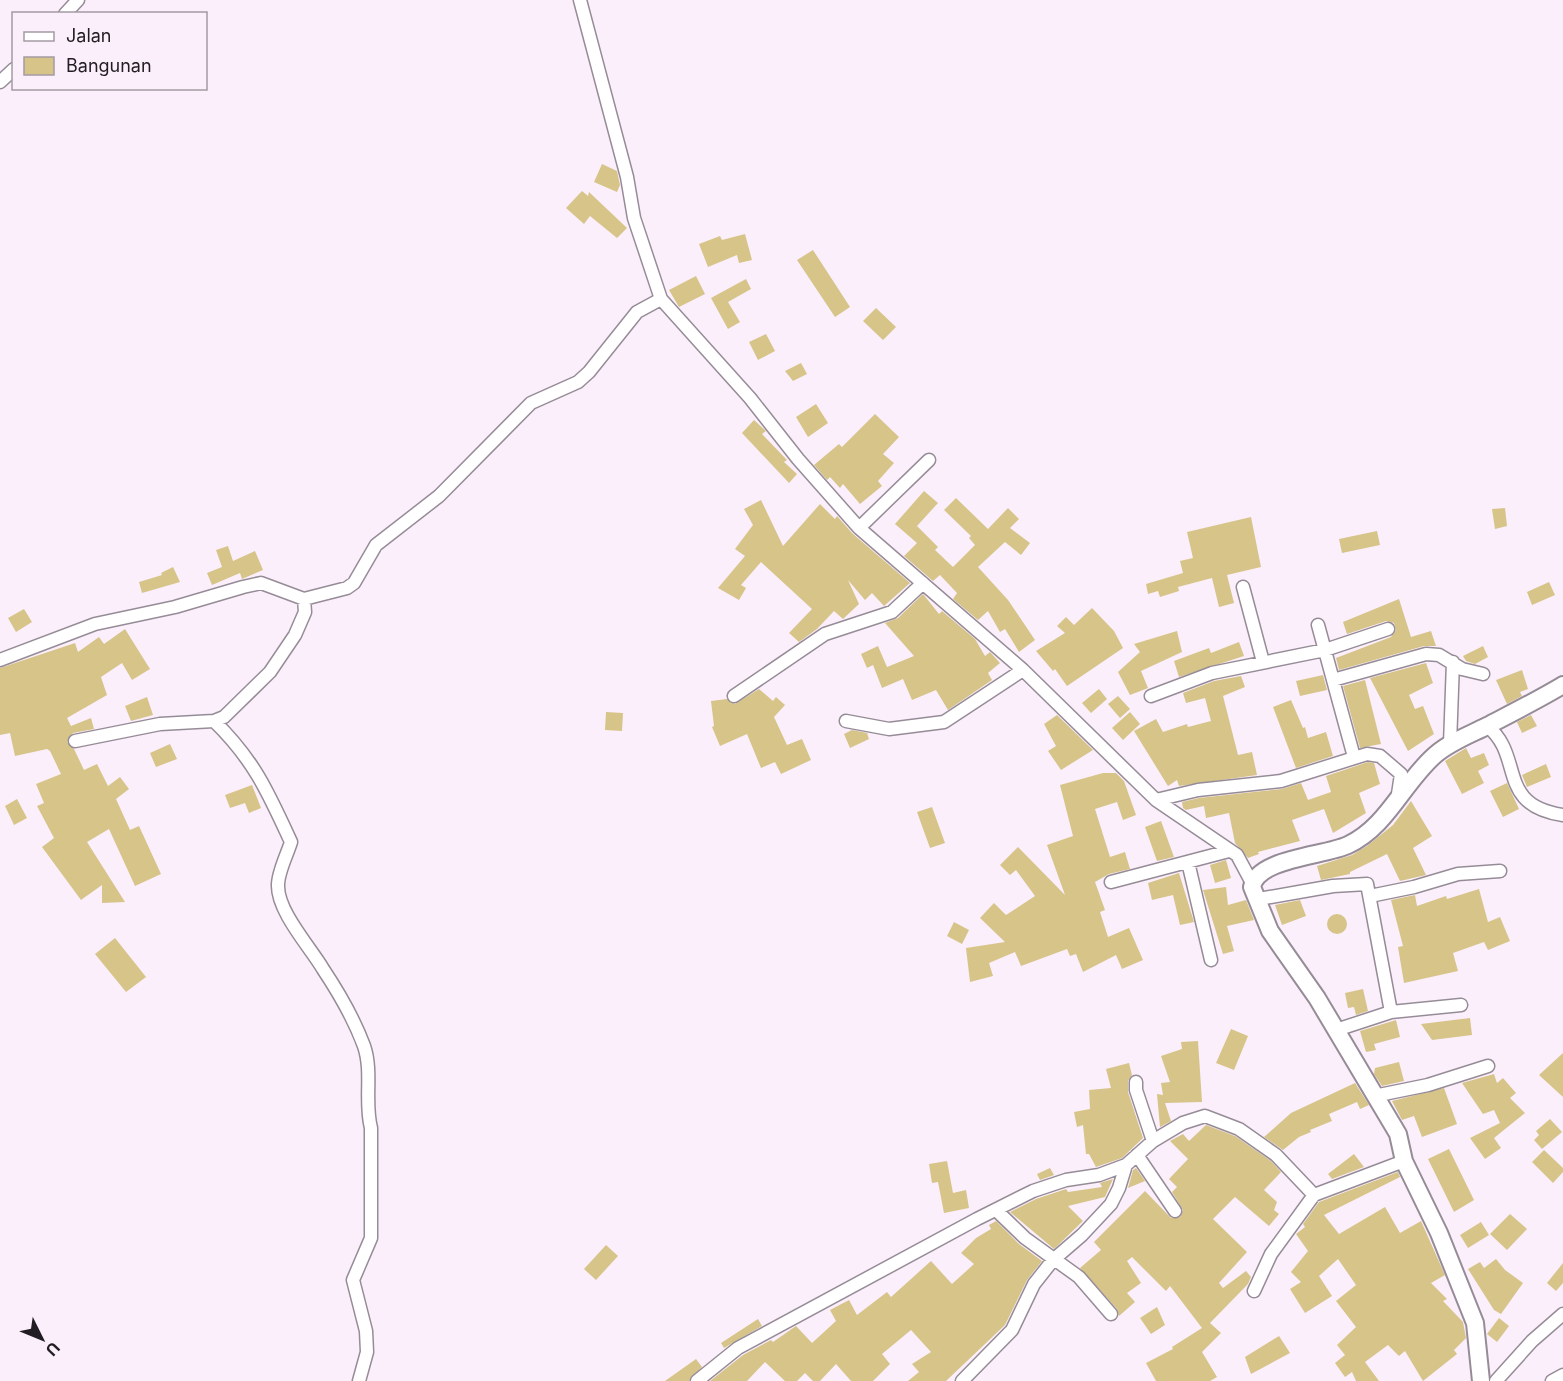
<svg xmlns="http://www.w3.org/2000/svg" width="1563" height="1381" font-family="Inter,sans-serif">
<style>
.building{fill:#d7c489}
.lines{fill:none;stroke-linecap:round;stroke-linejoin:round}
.street-casing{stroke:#968c97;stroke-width:15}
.secondary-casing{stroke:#968c97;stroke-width:20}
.street{stroke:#fff;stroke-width:12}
.secondary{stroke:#fff;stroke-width:16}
</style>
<rect width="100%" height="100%" fill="#fbeffb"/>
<path class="building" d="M602,164L617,171L620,185L617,192L594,182Z
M582,191L588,196L589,192L627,228L617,238L590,216L584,224L566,208Z
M745,234L752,260L739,263L737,255L708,267L699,244L720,236L722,240Z
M813,250L850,307L835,317L797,260Z
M696,276L705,294L679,307L669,290Z
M746,279L751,289L728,302L740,322L728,329L711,298Z
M876,308L896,327L883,340L863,321Z
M766,334L775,351L758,360L749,342Z
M801,363L807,374L793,381L785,371Z
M816,404L828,423L808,437L796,417Z
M875,414L899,437L883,454L894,463L878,481L882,486L860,504L843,484L840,488L830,477L827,480L814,465L839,444L842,447Z
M754,420L766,431L762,434L787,460L784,462L797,474L789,483L742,433Z
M924,491L938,503L917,526L938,547L935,550L953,567L975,545L969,538L971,536L944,510L956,498L988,529L1008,508L1019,519L1010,528L1030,543L1021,555L1005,542L978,567L1008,600L1035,640L1019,652L1005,629L1000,632L988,611L978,620L953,599L957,593L940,575L933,581L904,556L917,543L895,524Z
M761,500L783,546L820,504L835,519L837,516L853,534L910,583L884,606L872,593L865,600L848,580L859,604L843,619L834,611L817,629L799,642L789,633L812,609L761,562L741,585L746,588L739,600L718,588L745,556L735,549L753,525L744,509Z
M1505,508L1507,526L1495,529L1492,509Z
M1251,517L1261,567L1227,575L1234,603L1219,607L1212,578L1178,587L1179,591L1160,597L1158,591L1148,594L1146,584L1183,573L1180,561L1193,558L1187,532Z
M1377,531L1380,545L1342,553L1339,539Z
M228,546L233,561L255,551L263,570L242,579L240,573L212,585L207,573L222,567L216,550Z
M173,567L180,582L142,593L139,582L162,575L161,573Z
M1549,582L1555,595L1532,605L1527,592Z
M923,594L939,614L942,611L975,639L985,656L990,652L1000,663L988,673L992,680L948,710L936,690L912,700L903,679L882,688L873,665L867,668L861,654L878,646L887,667L914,656L885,623L898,618Z
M1399,599L1411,637L1431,631L1436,646H1424L1339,670L1336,658L1391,637L1396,630L1394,623L1386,621L1347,634L1343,622Z
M1092,608L1114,631L1123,648L1067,686L1055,669L1053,671L1036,651L1065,633L1057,626L1066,617L1074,625Z
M24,609L32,622L16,632L8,618Z
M125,629L150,669L132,680L122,663L101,677L107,695L67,718L71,726L91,718L94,729L73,733L67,742L74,749L84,770L97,764L108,786L120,777L129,789L116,799L130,830L139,826L161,874L135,886L109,829L87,842L125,902L102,903V885L81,900L42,847L54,838L37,806L44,803L36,784L61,774L50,751L47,749L15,756L10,733L0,735V668L75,643L78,652L99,637L104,644Z
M1177,631L1182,652L1141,671L1148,688L1130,695L1118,672L1140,652L1134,644Z
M1239,642L1244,656L1179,677L1174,661L1209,648L1211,653Z
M1483,646L1488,657L1475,664L1466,661L1463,656Z
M1426,663L1433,683L1409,695L1415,709L1423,706L1434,734L1408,751L1370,678Z
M1522,670L1528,689L1520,692L1522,696L1507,704L1496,680Z
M1323,675L1327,690L1300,696L1296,681Z
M1241,676L1245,687L1223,696L1238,755L1252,752L1257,775L1179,786L1177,780L1168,786L1134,731L1156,719L1163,732L1187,724L1188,727L1211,721L1205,698L1186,703L1183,693L1214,681Z
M1365,680L1381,744L1360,748L1343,686Z
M759,689L773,701L776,697L785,705L774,717L787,745L802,739L811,760L781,774L775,762L761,768L747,734L720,746L712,727L714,726L711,701L727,699L735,704Z
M1099,689L1107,699L1091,713L1082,703Z
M1118,696L1130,709L1120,718L1108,704Z
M147,697L153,715L131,721L125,706Z
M1291,700L1303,728L1305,727L1308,738L1326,732L1333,756L1296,768L1273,707Z
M606,712L623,713L622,731L605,730Z
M1130,712L1140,724L1123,740L1112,728Z
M1057,715L1093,750L1061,770L1048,751L1056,746L1044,724Z
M1531,715L1537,726L1522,733L1517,722Z
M852,730L867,733L869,739L850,748L844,734Z
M170,744L177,759L156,767L150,753Z
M1466,748L1471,758L1484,753L1489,765L1478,771L1484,783L1462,794L1445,761Z
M1368,762L1374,763L1380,784L1359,793L1366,813L1333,833L1324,809L1292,820L1300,841L1258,852L1259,854L1248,858L1235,843L1229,813L1206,818L1204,806L1186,810L1183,808L1182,802L1199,798L1282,789L1301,783L1308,800L1331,792L1326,776Z
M1546,764L1551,777L1527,787L1522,775Z
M1103,773H1116L1124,781L1136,815L1123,820L1117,802L1095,809L1110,857L1125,852L1130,869L1109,874L1095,882L1105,910L1100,912L1108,937L1129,928L1143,960L1122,969L1116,955L1083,972L1076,954L1070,956L1067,949L1021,966L1015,952L989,963L993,976L970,982L966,948L1005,942L980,918L994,903L1006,915L1035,896L1016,870L1010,875L1000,865L1018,847L1065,895L1047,845L1073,836L1060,785Z
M1507,783L1519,809L1503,817L1490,791Z
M252,785L261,808L249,813L245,803L230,808L225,795Z
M17,799L27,818L14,825L5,806Z
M1411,801L1432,836L1413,848L1426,875L1400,881L1387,854L1350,872V874L1321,880L1317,866L1352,855L1367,846L1393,825Z
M932,807L945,843L930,848L917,812Z
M1161,821L1174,857L1157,861L1145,827Z
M1226,860L1231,878L1215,883L1210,865Z
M1179,873L1194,922L1180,925L1173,895L1152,900L1148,883Z
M1226,887L1228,905L1246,900L1254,920L1227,926L1234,951L1223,954L1203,890Z
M1479,889L1488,922L1500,917L1510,941L1488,950L1484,942L1453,953L1458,971L1404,983L1398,947L1403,946L1391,900L1415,895L1417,906L1446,896L1447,899Z
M1300,900L1306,916L1282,925L1275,905Z
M1327 924a10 10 0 1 1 20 0a10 10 0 1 1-20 0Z
M954,922L969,930L962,944L947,936Z
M115,938L146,977L126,992L95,954Z
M1363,989L1368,1011L1356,1015L1354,1007L1348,1008L1345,993Z
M1470,1018L1472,1035L1432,1040L1421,1024Z
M1396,1020L1400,1037L1374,1044L1376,1050L1366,1052L1360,1031Z
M1231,1029L1248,1036L1234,1070L1216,1063Z
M1198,1041L1202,1102L1165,1103L1171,1121L1160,1127L1157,1094L1163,1095L1161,1083L1170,1082L1161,1056L1182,1049L1181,1042Z
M1563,1053V1097L1539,1075Z
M1399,1062L1404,1081L1382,1086L1374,1074L1375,1068Z
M1129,1063L1132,1075L1128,1081V1092L1143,1138L1122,1158L1096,1167L1089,1154H1086L1083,1125L1077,1127L1074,1112L1090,1109L1089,1090L1111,1088L1106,1069Z
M1494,1074L1497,1083L1503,1078L1516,1093L1510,1098L1525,1113L1494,1138L1501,1148L1485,1159L1470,1138L1500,1123L1494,1110L1483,1114L1462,1083Z
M1355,1083L1369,1105L1360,1109L1357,1102L1329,1114L1332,1121L1310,1130L1311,1132L1299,1137L1283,1150L1264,1137L1291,1113Z
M1444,1088L1457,1124L1422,1137L1414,1116L1402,1120L1392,1101Z
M1550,1119L1562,1132L1542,1149L1534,1140L1539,1135L1536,1131Z
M1206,1125L1235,1136L1271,1161L1281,1172L1264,1190L1277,1202L1274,1210L1279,1214L1269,1226L1235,1197L1213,1219L1247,1252L1219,1283L1223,1288L1246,1271L1251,1277L1248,1284L1210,1323L1221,1333L1202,1352L1217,1377L1210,1381H1156L1146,1363L1173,1349L1172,1347L1202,1328L1170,1286L1166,1291L1132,1257L1127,1261L1141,1283L1127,1293L1135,1302L1119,1316L1117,1309L1080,1268L1101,1250L1094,1242L1145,1191L1171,1218L1180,1217L1183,1210L1172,1192L1177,1187L1169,1179L1188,1159L1170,1141L1183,1134L1189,1141Z
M1449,1149L1474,1200L1454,1212L1428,1159Z
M1544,1150L1563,1168V1172L1553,1183L1532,1162Z
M1354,1154L1364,1167L1332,1179L1328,1174Z
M947,1161L953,1193L966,1190L969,1208L944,1213L938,1182L932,1183L929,1164Z
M1050,1168L1054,1175L1040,1180L1037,1174Z
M1136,1168L1145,1181L1128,1188L1133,1170Z
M1398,1172L1400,1177L1324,1215L1339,1234L1385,1207L1400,1233L1421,1221L1445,1275L1431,1283L1447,1299L1443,1301L1463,1322L1466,1338L1454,1350L1457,1354L1423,1381L1405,1351L1399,1356L1388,1345L1365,1362L1379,1381H1356L1352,1372L1345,1377L1335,1363L1345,1355L1337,1345L1356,1327L1336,1301L1356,1285L1338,1259L1319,1276L1332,1296L1305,1313L1290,1289L1301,1282L1291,1272L1308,1251L1296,1234L1305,1227L1303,1224L1319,1202Z
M1113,1179L1105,1197L1068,1206L1083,1221L1054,1249L1010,1212L1036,1199L1066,1189L1068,1192L1102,1187L1100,1183Z
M1510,1214L1527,1229L1507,1250L1490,1234Z
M996,1221L1019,1244L1042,1261L1027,1280L1005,1325L946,1381H908L919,1372L912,1364L931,1352L911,1330L882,1354L890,1364L873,1381H851L836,1364L820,1381H813L805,1373L797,1381H785L765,1362L747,1381H710L743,1355L771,1340L773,1342L796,1326L812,1343L836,1321L830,1310L849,1300L857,1315L887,1292L891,1297L931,1261L952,1284L974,1264L961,1253L976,1238L991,1229L989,1225Z
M1481,1222L1489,1235L1468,1248L1460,1235Z
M606,1245L618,1256L596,1280L584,1269Z
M1496,1259L1505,1270L1523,1283L1501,1314L1494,1310L1468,1269L1480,1262L1484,1268Z
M1563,1263V1283L1556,1291L1547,1283Z
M1157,1307L1165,1325L1151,1334L1140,1318Z
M1499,1318L1509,1326L1497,1342L1487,1334Z
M758,1319L762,1326L724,1348L721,1343Z
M1279,1336L1290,1353L1251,1374L1245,1357Z
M696,1359L702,1367L689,1381H665Z"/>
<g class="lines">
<defs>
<path id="street" d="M580,0L627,177L634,218L661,299L750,398L798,459L859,528L1023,670L1156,800L1237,855L1252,883
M65,14L78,0
M0,82L14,69
M859,528L929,460
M1243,587L1263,662
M1318,625L1354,757
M0,660L95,624L175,607L243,587L261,583L304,599
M1333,680L1426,654L1439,655L1462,669L1483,674
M734,696L825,634L892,612L923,583
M1151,696L1212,673L1325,650L1388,629
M846,721L889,729L944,722L1023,670
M1487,726C1525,756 1495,805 1563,815
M75,741L160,724L214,721
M1450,744L1453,662
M1156,800L1198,790L1281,781L1367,754L1380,756L1401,774L1398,794
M1188,862L1211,960
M1111,882L1229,851
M1370,896L1414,887L1458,874L1500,871
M1259,899L1333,886L1367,884L1391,1012
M1336,1030L1391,1012L1461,1005
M1136,1082V1090L1153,1141
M1374,1096L1428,1085L1488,1066
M1137,1155L1175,1211
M996,1210L1025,1238L1079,1277L1111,1314
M1254,1291L1271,1254L1314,1195
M359,1381L367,1352L366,1331L353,1280L371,1238V1128C364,1102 373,1072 364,1046C354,1019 339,993 323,969C310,947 277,911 278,885C278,872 287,855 291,842C268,792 254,760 214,721L224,717L270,672L295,635L305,612L304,599L347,588L354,583L376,545L439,496L531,403L578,382L589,372L637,312L661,299
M697,1381L738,1348L977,1219L1033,1191L1066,1180L1099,1175L1126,1165L1153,1141L1183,1123L1205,1116L1239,1129L1276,1155L1314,1195L1404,1161
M962,1381L1012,1330L1034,1284L1053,1260L1082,1235L1111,1204L1119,1188L1126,1165
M1496,1381L1532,1341L1563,1314
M1552,1381L1563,1375"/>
<path id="secondary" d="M1481,1381L1475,1323L1439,1233L1404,1161L1398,1134L1317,998L1270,931L1252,887C1257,858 1325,856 1348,845C1387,827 1403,783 1435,755C1450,742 1469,735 1487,726C1512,713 1538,700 1563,685"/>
</defs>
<use href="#street" class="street-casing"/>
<use href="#secondary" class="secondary-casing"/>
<use href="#street" class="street"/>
<use href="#secondary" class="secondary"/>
</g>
<rect x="12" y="12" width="195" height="78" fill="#fbeffb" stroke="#a49ba4" stroke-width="1.5"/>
<rect x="24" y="32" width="30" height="9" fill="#ffffff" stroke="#a49ba4" stroke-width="1.5"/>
<text x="66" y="42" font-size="18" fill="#211d22">Jalan</text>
<rect x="24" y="57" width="30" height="18" fill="#d7c489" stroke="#a49ba4" stroke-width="1.5"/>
<text x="66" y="72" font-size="18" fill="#211d22">Bangunan</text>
<g transform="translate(42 1339) rotate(133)" stroke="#fbeffb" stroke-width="4.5" paint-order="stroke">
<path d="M0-4.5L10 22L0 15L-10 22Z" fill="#211d22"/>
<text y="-9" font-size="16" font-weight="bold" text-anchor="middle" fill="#211d22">U</text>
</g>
</svg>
